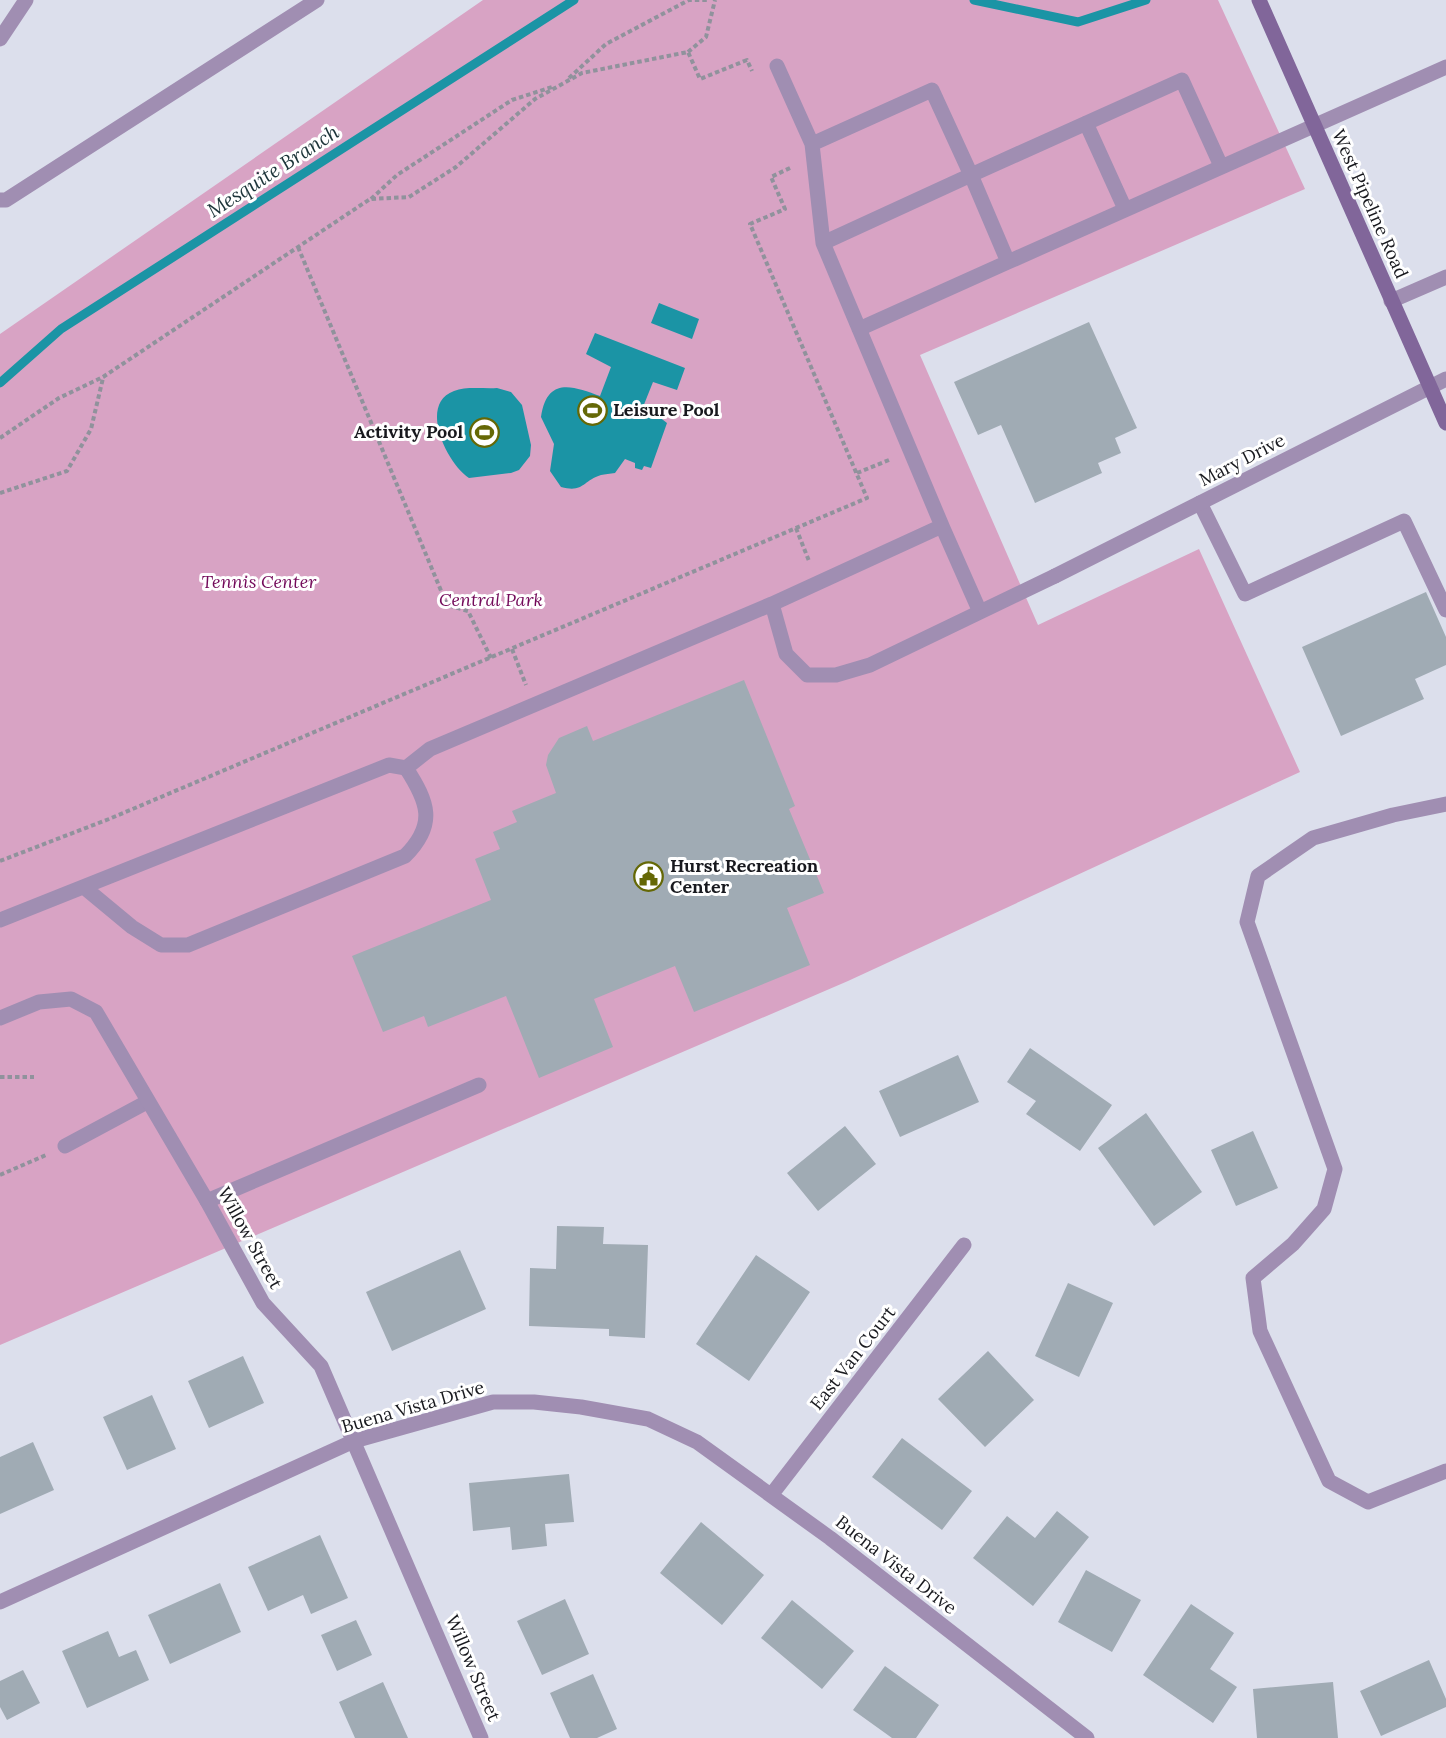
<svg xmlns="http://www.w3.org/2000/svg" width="1446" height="1738" font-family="Lora,serif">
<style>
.green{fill:#d8a3c4}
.water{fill:#1b94a5}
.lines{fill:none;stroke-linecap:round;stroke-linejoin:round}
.stream{stroke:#1b94a5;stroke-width:9}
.building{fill:#a0abb4}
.path{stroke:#90929c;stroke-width:4;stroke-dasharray:4.5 3;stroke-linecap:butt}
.lane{stroke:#a08eb2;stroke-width:15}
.street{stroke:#a08eb2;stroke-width:15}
.secondary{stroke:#81669a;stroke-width:15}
.labels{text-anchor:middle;stroke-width:6;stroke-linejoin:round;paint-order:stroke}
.street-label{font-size:18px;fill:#18191e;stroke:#fff}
.poi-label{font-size:18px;font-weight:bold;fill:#18191e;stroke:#fff;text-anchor:start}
.park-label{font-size:18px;font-style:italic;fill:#730a5a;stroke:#fff}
.water-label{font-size:20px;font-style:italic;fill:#1c3439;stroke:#fff}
</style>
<rect width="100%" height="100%" fill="#dcdfec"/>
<path class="green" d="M483,0H1218L1305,189L920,355L1038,625L1199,549L1300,772L848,981L0,1345V334Z"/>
<path class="water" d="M659,303L699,319L692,339L651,323Z
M595,333L685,368L677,390L653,382L641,412L653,417L654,413L667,423L651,468L644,466L642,470L635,468V463L625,459L615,473C610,474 605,474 601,475C582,481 584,493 561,487L550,471L554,444L541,417C547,376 573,386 600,396L611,367L586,354Z
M497,388L511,392L522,405L531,445L530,456L519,470L511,473L469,478C447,464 418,404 454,391C466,386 484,389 497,388Z"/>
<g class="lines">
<path class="stream" d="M974,0L1078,22L1146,0
M0,383L61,329L574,0"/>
</g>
<path class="building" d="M1089,322L1137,428L1115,438L1121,453L1098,463L1102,473L1035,503L1001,425L978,435L954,382Z
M1426,592L1446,637V665L1415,679L1424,699L1341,736L1302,647Z
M744,680L795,806L789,809L824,893L787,908L810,965L694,1012L675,966L594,999L613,1047L539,1078L506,996L428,1027L424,1016L383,1032L352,956L491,900L475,859L500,849L493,832L517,822L512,811L556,793L546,765L548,755L559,738L587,726L593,741Z
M1030,1048L1112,1105L1080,1151L1026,1114L1036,1101L1007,1082Z
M958,1055L979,1102L900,1137L879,1091Z
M1146,1113L1202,1192L1154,1226L1098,1148Z
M845,1126L876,1164L818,1211L787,1173Z
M1253,1131L1278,1188L1236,1206L1211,1150Z
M557,1226L604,1227L603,1244L648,1245L645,1338L609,1336V1329L529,1326L530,1268L556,1269Z
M460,1250L486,1309L392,1351L366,1292Z
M756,1255L810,1292L749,1381L696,1344Z
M1068,1283L1113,1303L1079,1377L1035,1356Z
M988,1351L1034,1400L985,1447L938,1399Z
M243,1356L264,1403L209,1428L188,1381Z
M152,1395L176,1449L127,1470L103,1417Z
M902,1438L972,1491L942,1530L872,1477Z
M33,1442L54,1490L0,1514V1457Z
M569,1474L574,1522L545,1524L547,1546L512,1550L510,1527L473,1531L469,1483Z
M1057,1511L1089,1537L1033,1606L973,1558L1007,1516L1035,1538Z
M701,1522L764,1575L722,1625L660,1573Z
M320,1535L348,1598L311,1614L303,1595L268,1611L248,1567Z
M1086,1570L1141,1600L1112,1652L1058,1622Z
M220,1583L241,1632L170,1664L148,1615Z
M565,1599L589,1654L542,1675L517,1621Z
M792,1600L854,1651L822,1689L761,1638Z
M1191,1604L1234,1633L1210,1669L1237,1687L1213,1723L1143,1675Z
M356,1620L372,1655L337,1671L321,1635Z
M108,1631L119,1657L136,1650L149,1680L87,1708L62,1651Z
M1429,1660L1446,1699V1707L1381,1736L1360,1691Z
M885,1666L939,1705L916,1738H892L853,1710Z
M23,1670L40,1703L7,1720L0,1707V1681Z
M593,1674L617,1729L597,1738H570L550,1693Z
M383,1682L408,1738H355L339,1702Z
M1333,1682L1338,1738H1257L1253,1689Z"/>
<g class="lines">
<path class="path" d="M688,52L706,37L715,0
M569,78L606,44L689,0H709
M371,199L397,175L512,100L552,87
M298,247L447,605L468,611L491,658
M0,438L59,398L103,377L370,199L409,197L456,167L535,99L582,73L688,52L700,79L747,60L752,71
M857,473L889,460
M0,493L67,471L91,429L103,378
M796,528L809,561
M512,649L526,685
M0,861L109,819L867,498L750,224L785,209L771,177L792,167
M0,1077H34
M0,1175L46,1155"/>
<path class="lane" d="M0,39L26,0
M777,66L812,144
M1086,123L1125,209
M0,200H6L317,0
M823,243L971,175L932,90L812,144L823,243L942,526
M1008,262L1446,67
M1391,301L1446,277
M859,329L1008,262L971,175L1182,80L1221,166
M1200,503L1245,594L1404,521L1446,610
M980,612L942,526L772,604L786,654L807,675H836L870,665L1055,576
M406,768L430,749L772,604
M1446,804L1393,815L1313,838L1258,876L1247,922L1335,1169L1324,1209L1293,1244L1253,1278L1260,1331L1329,1481L1368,1502L1446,1471
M0,920L389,765L406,768C428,802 437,824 405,856L188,945H161L132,927L85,888
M65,1146L147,1102
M207,1201L479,1085"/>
<path class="street" d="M1055,576L1446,379
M0,1018L39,1002L71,999L96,1012L207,1201L263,1303L321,1366L481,1738
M772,1494L964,1245
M0,1602L354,1441L493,1402H534L581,1407L648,1419L697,1442L830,1538L1087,1738"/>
<path class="secondary" d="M1259,0L1446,423"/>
</g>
<defs>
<symbol id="stadium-ring" viewBox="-11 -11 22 22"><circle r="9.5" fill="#fff" stroke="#656806" stroke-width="1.5"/><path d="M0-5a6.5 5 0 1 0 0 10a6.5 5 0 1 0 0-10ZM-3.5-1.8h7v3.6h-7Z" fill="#656806"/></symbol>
<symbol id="civic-ring" viewBox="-11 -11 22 22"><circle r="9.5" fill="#fff" stroke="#656806" stroke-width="1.5"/><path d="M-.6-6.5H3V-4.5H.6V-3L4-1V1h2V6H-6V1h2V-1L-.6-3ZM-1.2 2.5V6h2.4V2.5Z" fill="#656806"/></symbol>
</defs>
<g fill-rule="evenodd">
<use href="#stadium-ring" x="576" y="394" width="33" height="33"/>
<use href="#stadium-ring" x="468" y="416" width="33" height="33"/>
<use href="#civic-ring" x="632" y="860" width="33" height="33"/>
</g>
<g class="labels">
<g class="street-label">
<text transform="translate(1370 204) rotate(66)" y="6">West Pipeline Road</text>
<text transform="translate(1242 460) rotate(-27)" y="6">Mary Drive</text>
<text transform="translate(250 1238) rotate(61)" y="6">Willow Street</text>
<text transform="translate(853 1358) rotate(-52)" y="6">East Van Court</text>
<text transform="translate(413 1407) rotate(-16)" y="6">Buena Vista Drive</text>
<text transform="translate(896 1565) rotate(38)" y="6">Buena Vista Drive</text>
<text transform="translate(473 1668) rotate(67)" y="6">Willow Street</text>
</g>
<g class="poi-label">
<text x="613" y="416">Leisure Pool</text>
<text x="463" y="438" text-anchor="end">Activity Pool</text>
<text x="670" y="872">Hurst Recreation<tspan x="670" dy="21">Center</tspan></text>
</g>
<g class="park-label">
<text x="259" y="588">Tennis Center</text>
<text x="491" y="606">Central Park</text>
</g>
<g class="water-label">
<text transform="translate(273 171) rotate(-33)" y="7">Mesquite Branch</text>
</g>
</g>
</svg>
